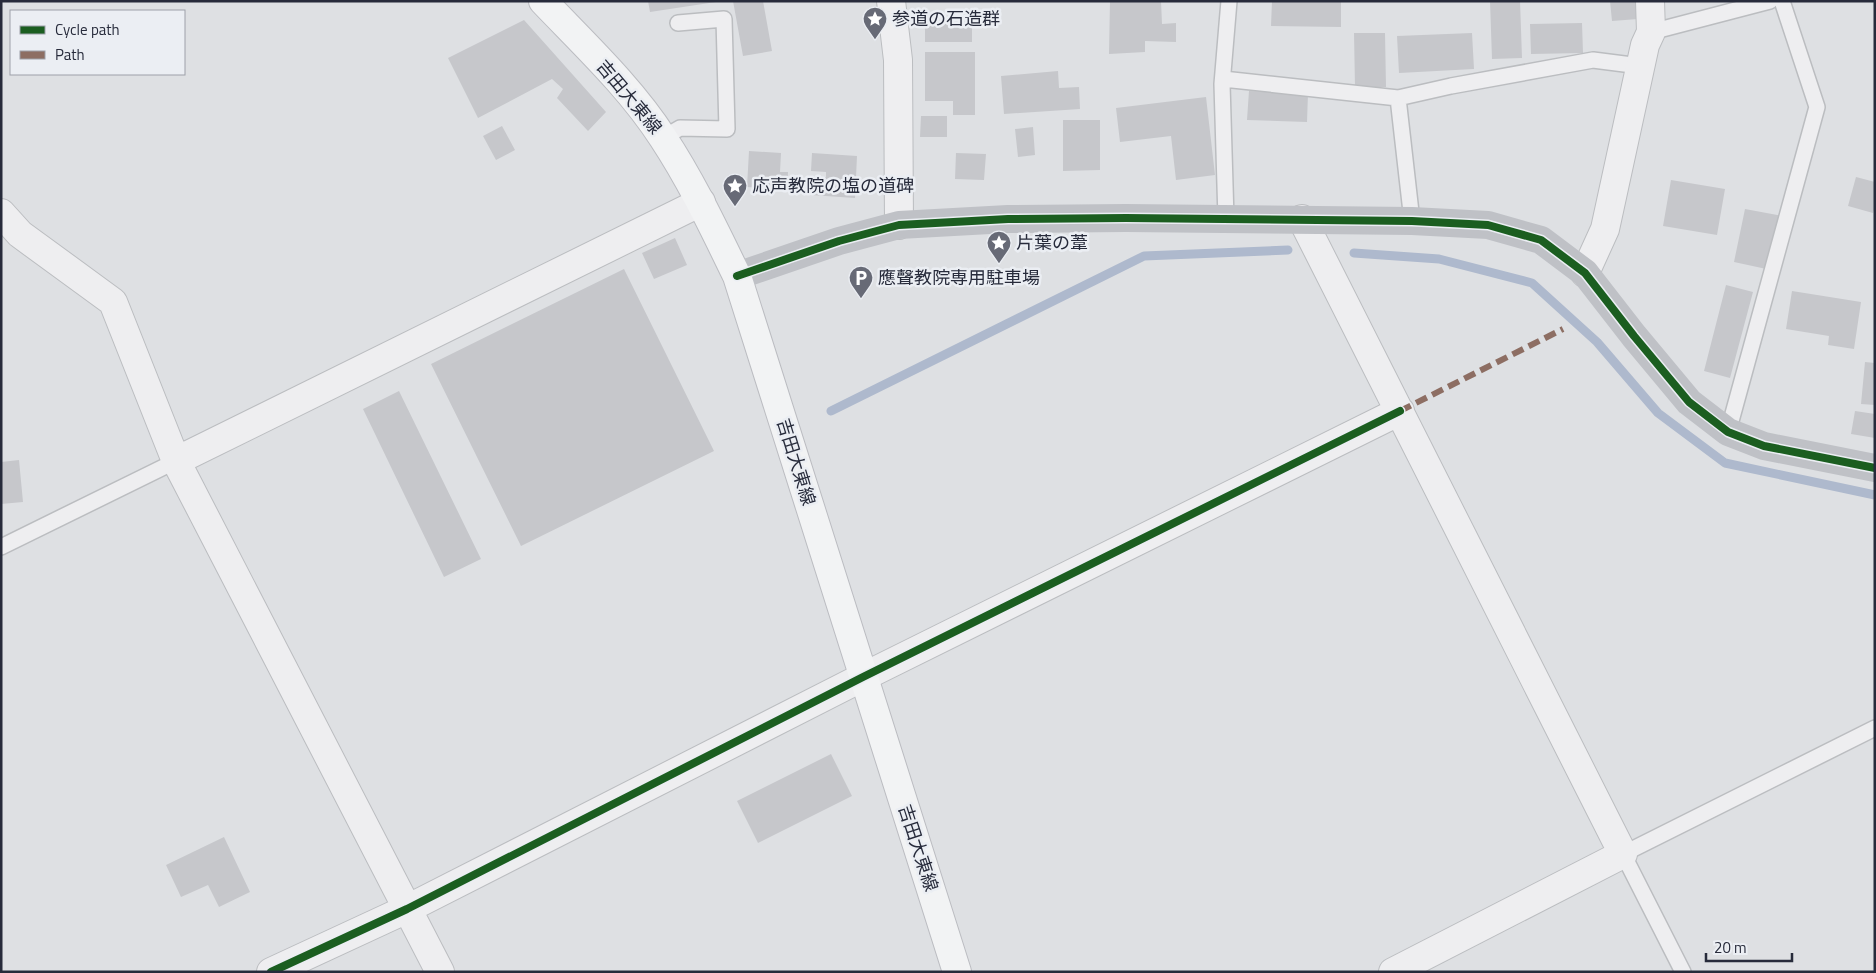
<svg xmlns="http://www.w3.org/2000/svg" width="1876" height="973" font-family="'Titillium Web','Noto Sans JP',sans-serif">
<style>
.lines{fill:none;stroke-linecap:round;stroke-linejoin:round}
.stream{stroke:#aeb9cd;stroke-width:9}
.building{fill:#c6c7cb}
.lane-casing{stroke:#bbbdc0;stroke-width:18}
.street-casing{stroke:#bbbdc0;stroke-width:30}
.primary-casing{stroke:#bbbcc1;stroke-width:30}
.lane{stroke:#eeeef0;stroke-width:15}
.street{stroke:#eeeef0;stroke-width:28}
.secondary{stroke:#bfc1c6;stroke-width:28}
.primary{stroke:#f2f3f4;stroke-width:28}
.quiet{stroke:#8d6e63;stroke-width:6;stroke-dasharray:12 6;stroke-linecap:butt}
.cycleway-casing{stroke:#ebeef3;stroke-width:11}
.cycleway{stroke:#1b5e20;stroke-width:8}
.labels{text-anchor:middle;stroke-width:5;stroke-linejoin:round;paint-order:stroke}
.poi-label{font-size:18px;fill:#272b3b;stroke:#ebeef3;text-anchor:start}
.street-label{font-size:18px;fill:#272b3b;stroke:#ebeef3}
</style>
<rect width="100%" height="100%" fill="#dee0e3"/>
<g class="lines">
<path class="stream" d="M1354,253L1439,259L1532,283L1597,342L1658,413L1725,463L1875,495
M831,411L1144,256L1288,250"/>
</g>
<path class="building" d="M648,1H716V2L650,12Z
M733,1H763L772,51L743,56Z
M1110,1H1161L1162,24L1176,23V42L1145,41V52L1109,54Z
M1272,1L1341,2V27L1271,26Z
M1490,1H1520L1522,58L1492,59Z
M1610,1H1636L1638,19L1612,21Z
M524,20L606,112L588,131L557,98L563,89L552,79L478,118L448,58Z
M925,23H972V42H925Z
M1582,23L1583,53L1531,54L1530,24Z
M1354,33H1385L1386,87H1355Z
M1472,33L1474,69L1399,73L1397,36Z
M925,52H975V115H953V101H925Z
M1058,71L1059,88L1079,87L1080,109L1004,114L1001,76Z
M1249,91L1308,93L1307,122L1247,120Z
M1206,97L1215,175L1176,180L1171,136L1120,142L1116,108Z
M921,116H947V137H920Z
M1063,120H1100V170L1063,171Z
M502,126L515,150L496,160L483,136Z
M1033,127L1035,155L1018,157L1015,129Z
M749,151L781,153L780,172H788L787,190L747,187Z
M812,153L857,156L855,198L811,195V177H826V172L811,171Z
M956,153L986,154L984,180L955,179Z
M1856,177L1875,182V206L1873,213L1848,206Z
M1671,180L1725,189L1717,235L1663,226Z
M1745,209L1782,216L1771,270L1734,262Z
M675,238L687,265L654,279L642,253Z
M624,269L714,451L521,546L431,364Z
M1726,285L1753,292L1730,378L1704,371Z
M1792,291L1861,302L1854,349L1828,345L1829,336L1786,329Z
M1865,362L1875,363V405L1861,404Z
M399,391L481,559L444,577L363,409Z
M1855,411L1875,414V438L1851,434Z
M19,460L23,502L1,504V462Z
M831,754L852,796L758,843L737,801Z
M224,837L250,892L219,907L208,885L181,897L166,865Z"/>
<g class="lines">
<defs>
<path id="lane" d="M1651,32L1770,1
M1223,79L1398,98L1451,86L1593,60L1640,66
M1398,98L1412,221
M663,138L680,128L727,129L724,19L678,23
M1226,219L1222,84L1229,1
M1728,432L1817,107L1782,1
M1,547L176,461
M1683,972L1623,854L1875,728"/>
<path id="street" d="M891,1L898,60L899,225
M1,213L20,234L113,302L176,461L440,972
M1302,219L1623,854L1393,972
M1585,273L1605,229L1645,45L1651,32L1650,1
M176,461L701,202
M271,972L407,909L863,677L1400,411"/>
<path id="primary" d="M543,1C584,44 631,88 663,138C692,182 714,229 737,276L957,972"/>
</defs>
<use href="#lane" class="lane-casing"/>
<use href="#street" class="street-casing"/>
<use href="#primary" class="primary-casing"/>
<use href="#lane" class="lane"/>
<use href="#street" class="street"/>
<path class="secondary" d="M737,276L839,241L899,225L1008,219L1126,218L1412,221L1488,225L1541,240L1585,273L1634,336L1689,402L1728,432L1764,446L1875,468"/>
<use href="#primary" class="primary"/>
<path class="quiet" d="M1400,411L1563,329"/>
<defs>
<path id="cycleway" d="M737,276L839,241L899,225L1008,219L1126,218L1412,221L1488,225L1541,240L1585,273L1634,336L1689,402L1728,432L1764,446L1875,468
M271,972L407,909L863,677L1400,411"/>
</defs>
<use href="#cycleway" class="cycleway-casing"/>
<use href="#cycleway" class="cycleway"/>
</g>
<defs>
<symbol id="sight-pin" viewBox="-11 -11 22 30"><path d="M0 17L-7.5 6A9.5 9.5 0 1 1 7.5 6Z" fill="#676a76" stroke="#ebeef3"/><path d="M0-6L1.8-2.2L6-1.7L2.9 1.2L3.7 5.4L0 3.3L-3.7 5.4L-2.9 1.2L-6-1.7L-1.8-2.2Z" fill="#fff"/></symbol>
<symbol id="parking-pin" viewBox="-11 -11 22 30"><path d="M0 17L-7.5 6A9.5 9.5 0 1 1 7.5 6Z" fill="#676a76" stroke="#ebeef3"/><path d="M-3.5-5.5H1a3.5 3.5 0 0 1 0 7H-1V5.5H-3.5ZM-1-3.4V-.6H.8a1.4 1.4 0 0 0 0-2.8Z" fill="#fff"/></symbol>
</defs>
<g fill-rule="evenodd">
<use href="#sight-pin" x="861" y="5" width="28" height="38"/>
<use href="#sight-pin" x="721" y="172" width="28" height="38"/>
<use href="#sight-pin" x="985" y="229" width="28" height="38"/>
<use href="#parking-pin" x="847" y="264" width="28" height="38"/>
</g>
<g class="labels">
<g class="poi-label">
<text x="892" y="25">参道の石造群</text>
<text x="752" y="192">応声教院の塩の道碑</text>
<text x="1016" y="249">片葉の葦</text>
<text x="878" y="284">應聲教院専用駐車場</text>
</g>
<g class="street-label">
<text transform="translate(629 97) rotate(50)" y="6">吉田大東線</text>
<text transform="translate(796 462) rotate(73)" y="6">吉田大東線</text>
<text transform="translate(918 848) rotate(72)" y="6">吉田大東線</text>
</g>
</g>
<rect width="1876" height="973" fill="none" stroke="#272b3b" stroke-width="5"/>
<rect x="10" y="10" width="175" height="65" fill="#ebeef3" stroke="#9da0a9"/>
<rect x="20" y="26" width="25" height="8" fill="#1b5e20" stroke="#9da0a9"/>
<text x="55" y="35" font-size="15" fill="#272b3b">Cycle path</text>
<rect x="20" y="51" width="25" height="8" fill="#8d6e63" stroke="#9da0a9"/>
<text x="55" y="60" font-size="15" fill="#272b3b">Path</text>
<path d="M1706 953v8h86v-8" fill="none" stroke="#272b3b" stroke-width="2.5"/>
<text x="1714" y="953" font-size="15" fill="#272b3b" stroke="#ebeef3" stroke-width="4" paint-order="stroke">20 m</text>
</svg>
